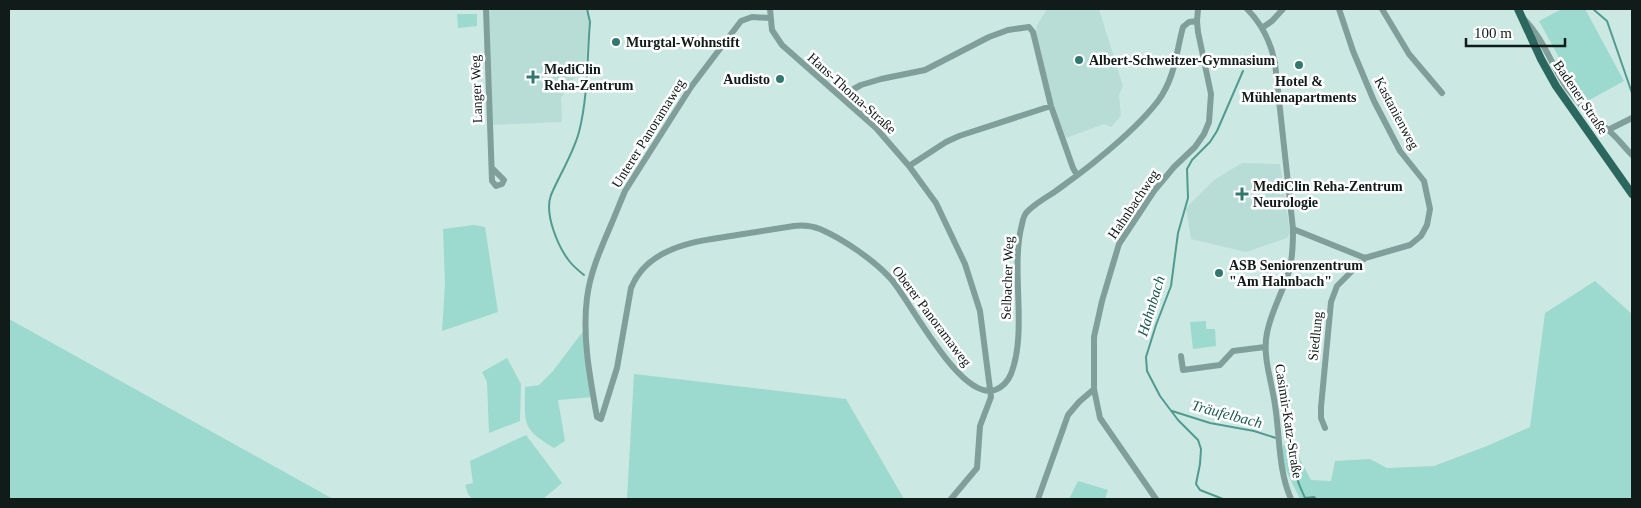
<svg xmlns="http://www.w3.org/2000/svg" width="1641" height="508" font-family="'Times New Roman',serif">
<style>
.built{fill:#b8ddd6}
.green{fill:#9cd9cf}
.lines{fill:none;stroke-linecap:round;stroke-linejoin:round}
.stream{stroke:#519a8f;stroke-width:2}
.minor{stroke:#819f9a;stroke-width:6}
.major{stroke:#2b675f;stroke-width:8}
.poi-dot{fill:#32786f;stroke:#fff;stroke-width:2}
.labels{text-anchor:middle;stroke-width:5;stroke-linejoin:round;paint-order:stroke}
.poi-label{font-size:14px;font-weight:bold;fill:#111b19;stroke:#fff;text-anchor:start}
.street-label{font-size:14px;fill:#111b19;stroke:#fff}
.water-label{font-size:15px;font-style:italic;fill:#1e5a52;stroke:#fff}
</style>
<rect width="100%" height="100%" fill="#cce8e3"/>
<path class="built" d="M487,9H584L587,13L589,23L586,60L561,98L562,122L492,125Z
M1047,9H1099L1123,86L1119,95L1121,116L1111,127L1104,124L1066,138L1054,106L1036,34L1037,25Z
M1242,163L1280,164L1290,233L1287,238L1246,252L1191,239L1186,208L1214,180Z"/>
<path class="green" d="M1562,9H1585L1624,81L1584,103L1539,21Z
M457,14H477V26L458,28Z
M474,225L485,227L498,312L442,331L445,285L443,229Z
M1595,281L1632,314V499H1300L1282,462L1283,445L1293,446L1311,480L1331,481L1335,461L1370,459L1387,468L1434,466L1487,446L1530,427L1545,313Z
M9,319L333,499H9Z
M1206,321V329H1215L1216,346L1193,349L1190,322Z
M584,330L593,397L558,400L565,441L554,448C521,428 525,424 525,387L539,385L553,371Z
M507,358L521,384L520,421L489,433L487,382L482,372Z
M634,374L846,399L904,499H627Z
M526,435L562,483L543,499H472L468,494L465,485L473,483L470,461Z
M1078,481L1108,490L1105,499H1069Z"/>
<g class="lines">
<path class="stream" d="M1593,9L1607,21L1632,93
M584,275C579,271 574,267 570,262C558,247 544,214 551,195C560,174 573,154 579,132C588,97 587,58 590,22L587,9
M1172,411L1210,423L1254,431L1276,438
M1287,445C1294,451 1293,462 1295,471C1297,481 1301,489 1305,498L1314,497L1316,499
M1223,499L1200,490L1196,484L1200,464L1201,449L1198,440L1178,420L1160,396L1147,371L1146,357L1156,325L1171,286L1178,233L1188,198L1187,169L1192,160L1210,142L1217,131L1243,71"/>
<path class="minor" d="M486,9L492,181L496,186L502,184L504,180L492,168
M770,9L772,30L782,45L876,128L909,166L936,203L965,264L980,311L991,397L980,426L977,468L951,499
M1247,9C1262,24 1271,43 1275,63L1293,229C1293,243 1293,258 1289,271C1283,292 1271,311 1267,333C1262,356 1272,382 1275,405C1280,436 1278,470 1291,499
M1382,9L1409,54L1442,93
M770,18L752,17L741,21L691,87L625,191L620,203C608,234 591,265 587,298C582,337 590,378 597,417L601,419L617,368L631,288C648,246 697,241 737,235C756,232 775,229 794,226C803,225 812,226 820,229C843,239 874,260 891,279C911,302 960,401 995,390C1003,387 1008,381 1011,374C1028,330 1010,270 1022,224C1023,220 1023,217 1026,213C1033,205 1043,199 1053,193C1068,182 1084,171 1098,159C1119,142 1141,123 1158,101C1175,78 1176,53 1183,27L1189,22L1197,21
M1524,19C1543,38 1552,66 1567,88C1581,107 1591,115 1608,130C1617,137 1624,147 1632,155
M1262,28L1272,21L1283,9
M841,96L861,85L881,79L925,70L989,37L1008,30L1029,27L1033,32L1051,106L1073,168L1077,175
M1608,130L1632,118
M909,166L946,142L959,136L1051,106
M1293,229L1365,258L1410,245L1421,236L1427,225L1430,209L1424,181L1400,151L1374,101L1353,51L1339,9
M1181,356L1183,370L1220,365L1233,351L1265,347
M1325,428L1321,418V407L1331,302L1337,286L1365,258
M1038,499L1068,415L1079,402L1094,389
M1156,499L1100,418L1094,389V337L1102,301L1119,244L1154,191L1174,167L1195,147L1204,134L1209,122L1211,94L1198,32L1197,21L1198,9"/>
<path class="major" d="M1518,9L1541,59L1556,86L1632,194"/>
</g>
<g class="poi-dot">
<circle cx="616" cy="42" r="5"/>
<circle cx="1079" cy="60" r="5"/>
<circle cx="1299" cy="65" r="5"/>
<path d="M530.5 69.5h5v5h5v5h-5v5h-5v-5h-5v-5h5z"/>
<circle cx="780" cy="79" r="5"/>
<path d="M1239.5 186.5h5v5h5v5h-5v5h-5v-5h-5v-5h5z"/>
<circle cx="1219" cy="273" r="5"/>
</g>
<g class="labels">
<g class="poi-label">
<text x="626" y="47">Murgtal-Wohnstift</text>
<text x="1089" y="65">Albert-Schweitzer-Gymnasium</text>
<text x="544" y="74">MediClin<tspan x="544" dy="16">Reha-Zentrum</tspan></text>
<text x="770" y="84" text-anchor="end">Audisto</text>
<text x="1299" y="86" text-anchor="middle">Hotel &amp;<tspan x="1299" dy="16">Mühlenapartments</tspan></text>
<text x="1253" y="191">MediClin Reha-Zentrum<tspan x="1253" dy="16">Neurologie</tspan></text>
<text x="1229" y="270">ASB Seniorenzentrum<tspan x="1229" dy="16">"Am Hahnbach"</tspan></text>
</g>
<g class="street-label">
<text transform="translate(476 89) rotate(-92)" y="5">Langer Weg</text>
<text transform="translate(852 93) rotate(42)" y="5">Hans-Thoma-Straße</text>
<text transform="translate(1581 97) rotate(56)" y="5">Badener Straße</text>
<text transform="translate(1397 113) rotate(62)" y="5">Kastanienweg</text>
<text transform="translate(648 133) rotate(-58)" y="5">Unterer Panoramaweg</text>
<text transform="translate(1133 204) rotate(-56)" y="5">Hahnbachweg</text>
<text transform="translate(1007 278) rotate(-88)" y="5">Selbacher Weg</text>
<text transform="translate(932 316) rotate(53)" y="5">Oberer Panoramaweg</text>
<text transform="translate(1315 336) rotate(-84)" y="5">Siedlung</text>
<text transform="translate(1289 421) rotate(81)" y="5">Casimir-Katz-Straße</text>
</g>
<g class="water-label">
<text transform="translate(1151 306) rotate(-73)" y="5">Hahnbach</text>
<text transform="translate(1227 414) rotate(15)" y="5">Träufelbach</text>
</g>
</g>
<rect width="1641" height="508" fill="none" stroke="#111b19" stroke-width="20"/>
<path d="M1466 38v8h99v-8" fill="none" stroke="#111b19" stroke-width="2.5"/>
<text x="1474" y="38" font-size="15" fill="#111b19" stroke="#ffffff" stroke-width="4" paint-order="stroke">100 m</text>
</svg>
